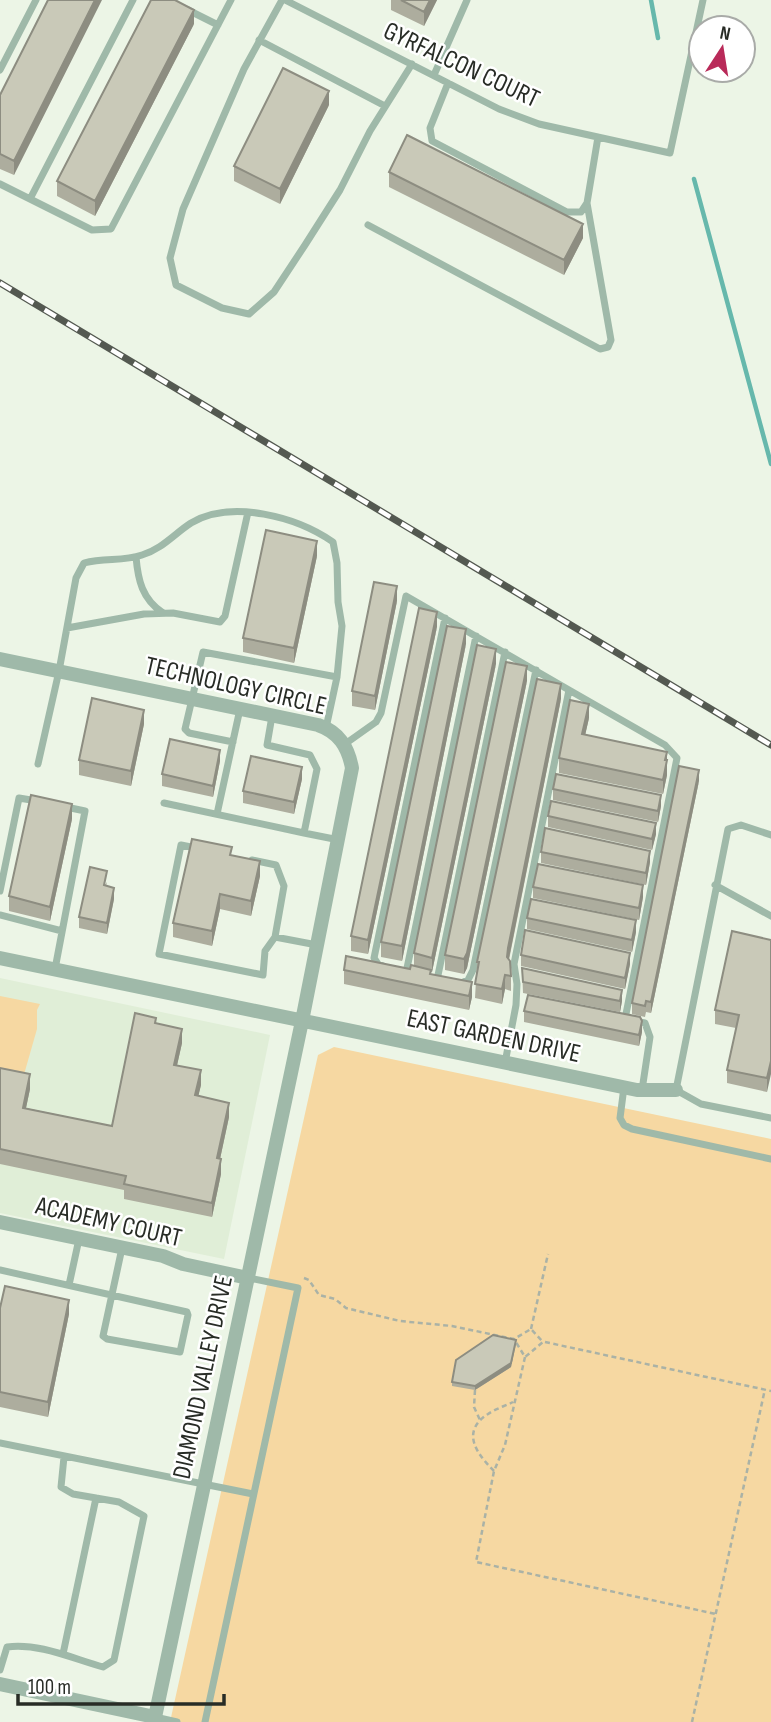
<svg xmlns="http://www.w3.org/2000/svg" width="771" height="1722" font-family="'Sofia Sans Condensed',sans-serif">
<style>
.built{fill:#e0eed7}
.green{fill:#f6d8a2}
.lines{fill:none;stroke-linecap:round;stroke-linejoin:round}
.stream{stroke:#66b8ac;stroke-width:4.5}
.path{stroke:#aab2a6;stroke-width:2.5;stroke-dasharray:5 3.5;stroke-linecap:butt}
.service{stroke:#9fb9a9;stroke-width:7}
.minor{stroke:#9fb9a9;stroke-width:14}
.rail-casing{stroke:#545951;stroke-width:7}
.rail{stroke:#fff;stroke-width:4.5;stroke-dasharray:13;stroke-linecap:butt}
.wall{fill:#adad9e}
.shaded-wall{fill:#8d8d81}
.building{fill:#c9c9b8;stroke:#8d8d81;stroke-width:2}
.labels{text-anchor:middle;stroke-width:5;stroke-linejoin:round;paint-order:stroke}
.street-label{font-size:26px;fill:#282c26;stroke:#fff}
</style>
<rect width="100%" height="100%" fill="#ecf5e6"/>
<path class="built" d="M0,978L270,1035L224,1259L0,1213Z"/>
<path class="green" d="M0,996L40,1004L37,1010V1029L21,1085L0,1081Z
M334,1047L771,1139V1722H170L318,1055Z"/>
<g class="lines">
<path class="stream" d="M651,0L658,38
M694,179L771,464"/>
<path class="path" d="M304,1278L309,1280L319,1295L335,1299L346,1308L400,1321L452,1326L514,1339L531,1329L543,1342L525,1357L514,1339
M531,1329L548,1254
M545,1342L771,1391
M525,1357L505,1445L494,1471L476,1562L716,1614
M475,1390L474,1407L480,1420
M494,1471C477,1454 460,1432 488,1414C495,1409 505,1406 513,1402
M692,1722L765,1389"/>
<path class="service" d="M282,0L244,69L183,209L170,258L176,285L222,308L249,314L274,292L305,245L340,190L370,131L412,64
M285,0L499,109L539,124L670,153L703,0
M188,10L218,25
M259,40L385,106
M0,70L36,0
M434,75L467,0
M448,83L430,128L432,141L567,212H581L587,203L598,137
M0,184L92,230L111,229L231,0
M30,199L133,0
M368,225L600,349L608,347L611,340L587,203
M136,557C138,580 142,599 163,613
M67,628L144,614L173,613L220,622L225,616L248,512
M569,690L665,745L677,758L625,1019
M272,716L267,745L310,755L317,769L304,833L339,840
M233,742L189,733L185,729L203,652L337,677L326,728
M345,744L376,722L381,713L406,596L569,690L514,964L517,984L516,1005L505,1063
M38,764L59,671L76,578L84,563C105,557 122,562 142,555C162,549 174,534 191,523C232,499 297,517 333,542L337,563L338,602L342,626L337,677
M164,803L304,833
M217,814L240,709
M771,835L741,825L728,829L676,1090L701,1104L771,1118
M196,848L181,845L159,954L263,975L265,951L275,937L317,945
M252,860L276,865L284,886L275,937
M715,885L771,916
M0,891L19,798L37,801
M0,915L62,931
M383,966L378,964L374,958L445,618
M55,969L85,811L66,807
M406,973L476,636
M437,980L505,652
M459,984L468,980L473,970L536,670
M634,1021L645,1023L650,1037L642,1090
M624,1087L620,1118L624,1125L632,1129L771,1159
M0,1270L187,1312L188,1315L180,1352L107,1339L103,1336L122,1248
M69,1285L79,1239
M0,1443L253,1494
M63,1654L96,1498
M0,1670L7,1647C40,1643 71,1658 103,1667L114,1660L144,1516L119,1502L73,1494L61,1487L64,1457
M155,1717L177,1722
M205,1722L298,1288L249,1278"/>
<path class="minor" d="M0,659L318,725C339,732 348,747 352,768L302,1021L154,1722
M0,958L637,1090H676
M0,1222L163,1256L183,1264L248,1278
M0,1684L155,1717"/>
<defs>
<path id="rail" d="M0,283L771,745"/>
</defs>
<use href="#rail" class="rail-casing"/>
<use href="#rail" class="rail"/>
</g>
<path class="wall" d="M48,0L14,175L0,169V95Z
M391,0H437L424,26L391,10Z
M194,24L95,216L57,196V181Z
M329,105L280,204L234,181V166Z
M389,172L583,238L564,275L389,187Z
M317,556L294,663L243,652V638Z
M397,601L375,710L352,706V691Z
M437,627L368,954L351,951V936Z
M466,644L402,961L381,957V942Z
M496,664L432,972H431V974L472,997L469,1010L344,984V970L410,969L414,965V953Z
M527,681L467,968L464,974L445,970V955Z
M561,699L509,960L511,976V991L505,989L502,1004L475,998L477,962Z
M589,718L585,735L667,752V775L663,794L559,773V758Z
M144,724L131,786L79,775V760Z
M220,761L213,797L162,786V774Z
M302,779L294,814L243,803V791Z
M699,781L651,1013L646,1012L645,1017L632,1014V1003Z
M553,789L661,806L658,822L553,800Z
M548,816L656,834L652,850L548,827Z
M72,819L50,921L9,911V896Z
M541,852L650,862L646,885L541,863Z
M232,855L260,876L251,916L220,909L212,946L173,937V923Z
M107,882L106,886L114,899L107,934L79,928V917Z
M533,887L643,897L639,920L533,898Z
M527,918L636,932L632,952L527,929Z
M771,940L767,1092L727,1083V1070L736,1028L715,1024V1010Z
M521,955L630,964L625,989L521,966Z
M522,968L622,1001L620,1012L523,993Z
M524,1011L642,1032L639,1046L524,1022Z
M156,1024L182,1043L177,1065L201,1085L198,1096L229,1117L220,1159L221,1174L212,1217L124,1199V1190L0,1164V1068L30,1089L26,1108L112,1126Z
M0,1308L69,1314L48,1417L0,1407Z
M516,1344L511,1367L475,1390L452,1386V1382Z"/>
<path class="shaded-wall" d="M95,0H102L14,175V161Z
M430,0H437L424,26V12Z
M194,10V24L95,216V201Z
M329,91V105L280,204V189Z
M583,224V238L564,275V260Z
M317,541V556L294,663V648Z
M397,586V601L375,710V696Z
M437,612V627L368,954V940Z
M466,629V644L402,961V946Z
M496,649V664L432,972V958Z
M527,666V681L467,968L464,974V959Z
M561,684V699L508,963L507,957L508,948Z
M589,704V718L582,749V734Z
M144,710V724L131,786V771Z
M220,750V761L213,797V786Z
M667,752V775L663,794V780Z
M302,767V779L294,814V802Z
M699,770V781L651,1013V1002Z
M661,795V806L658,822V811Z
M72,804V819L50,921V907Z
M656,823V834L652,850V839Z
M650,851V862L646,885V873Z
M260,861V876L251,916V901Z
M643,885V897L639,920V908Z
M114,888V899L107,934V923Z
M220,894V909L212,946V931Z
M636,920V932L632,952V940Z
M630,953V964L625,989V978Z
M505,975V989L502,1004V989Z
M472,982V997L469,1010V996Z
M622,990V1001L620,1012V1001Z
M642,1021V1032L639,1046V1035Z
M182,1029V1043L174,1079V1065Z
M771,1061V1074L767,1092V1078Z
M201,1070V1085L195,1110V1095Z
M30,1074V1089L23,1122V1108Z
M229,1103V1117L217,1173V1158Z
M221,1159V1174L212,1217V1203Z
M69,1300V1314L48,1417V1402Z
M516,1340L511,1367L475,1390V1386Z"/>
<path class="building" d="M48,0H95L14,161L0,154V95Z
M151,0H175L194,10L95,201L57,181Z
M401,0H430L424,12Z
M283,68L329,91L280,189L234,166Z
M407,135L583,224L564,260L389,172Z
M266,530L317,541L294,648L243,638Z
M374,582L397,586L375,696L352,691Z
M419,608L437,612L368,940L351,936Z
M447,626L466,629L402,946L381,942Z
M477,645L496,649L432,958L414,953Z
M506,662L527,666L467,953L464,959L445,955Z
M537,679L561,684L508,948L507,957L510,961L511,976L505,975L502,989L475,984L479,962H477Z
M92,698L144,710L131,771L79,760Z
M570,700L589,704L582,734L667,752L665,760H667L663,780L559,758Z
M170,739L220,750L213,786L162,774Z
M251,756L302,767L294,802L243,791Z
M679,766L699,770L651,1002L646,1001L645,1006L632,1003Z
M556,774L661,795L658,811L553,789Z
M31,795L72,804L50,907L9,896Z
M551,801L656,823L652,839L548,816Z
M545,828L650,851L646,873L541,852Z
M192,839L232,847L230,855L260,861L251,901L220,894L212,931L173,923Z
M538,864L643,885L639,908L533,887Z
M90,867L107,871L104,885L114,888L107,923L79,917Z
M531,899L636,920L632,940L527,918Z
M525,930L630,953L625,978L521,955Z
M732,931L771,940V1061L767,1078L727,1070L739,1015L715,1010Z
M346,956L410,969L411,965L431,970L430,974L472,982L469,996L344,970Z
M522,968L622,990L620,1001L523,982Z
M528,995L640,1017L642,1021L639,1035L524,1011Z
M135,1013L156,1018L155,1023L182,1029L174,1065L201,1070L195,1095L229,1103L217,1158L221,1159L212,1203L124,1184L126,1176L0,1149V1068L30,1074L23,1108L112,1126Z
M5,1286L69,1300L48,1402L0,1392V1308Z
M493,1335L516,1340L511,1363L475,1386L452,1382L456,1360Z"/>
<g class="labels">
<g class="street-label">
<text transform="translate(462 64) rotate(25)" y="9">GYRFALCON COURT</text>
<text transform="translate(236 685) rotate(13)" y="9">TECHNOLOGY CIRCLE</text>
<text transform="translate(494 1035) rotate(12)" y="9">EAST GARDEN DRIVE</text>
<text transform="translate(109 1221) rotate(13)" y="9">ACADEMY COURT</text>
<text transform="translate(202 1377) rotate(-78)" y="9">DIAMOND VALLEY DRIVE</text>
</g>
</g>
<g transform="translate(722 49) rotate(12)"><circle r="33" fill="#ffffff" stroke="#a9aba8" stroke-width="2"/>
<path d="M0-5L12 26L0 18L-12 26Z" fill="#b92a59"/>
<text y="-10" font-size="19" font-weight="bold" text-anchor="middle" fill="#282c26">N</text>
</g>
<path d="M18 1694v10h206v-10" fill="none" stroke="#282c26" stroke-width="3.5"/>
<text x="28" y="1694" font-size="21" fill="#282c26" stroke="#ffffff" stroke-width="5" paint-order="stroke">100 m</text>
</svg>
